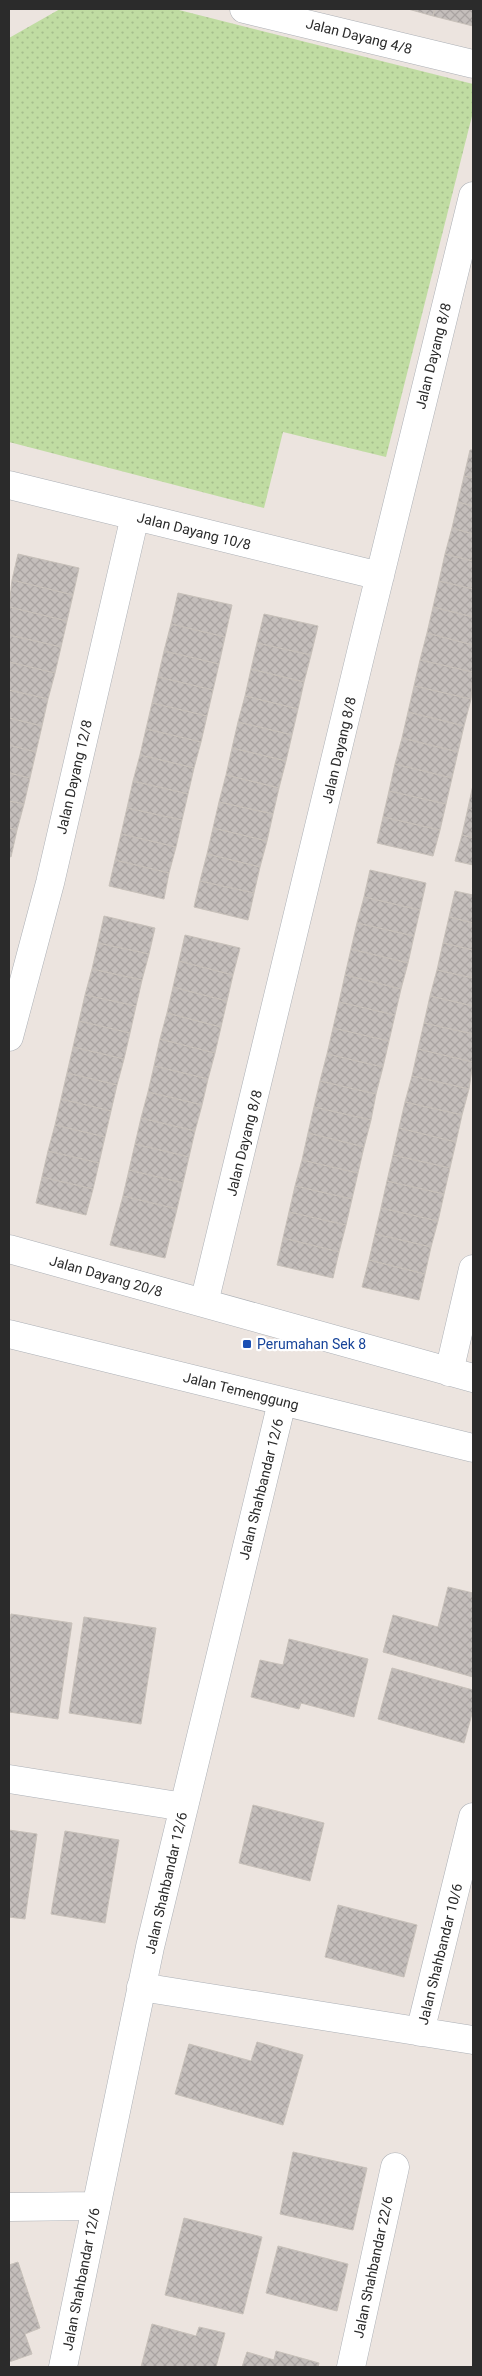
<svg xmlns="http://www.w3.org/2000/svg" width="482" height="2376" font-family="Roboto,sans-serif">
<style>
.grass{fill:url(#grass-dots)}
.building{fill:url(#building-cross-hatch);stroke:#c7c0b9}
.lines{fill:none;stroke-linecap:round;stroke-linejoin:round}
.minor-casing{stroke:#acb0b6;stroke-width:29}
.tertiary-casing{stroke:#acb0b6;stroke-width:29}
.minor{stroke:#fff;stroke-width:28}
.tertiary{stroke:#fff;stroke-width:28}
.transit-dot{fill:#1a4fb4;stroke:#fff;stroke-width:2}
.labels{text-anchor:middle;stroke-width:4.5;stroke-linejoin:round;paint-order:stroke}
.street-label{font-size:14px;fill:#2b2b2b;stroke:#fff}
.transit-label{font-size:14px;fill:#164399;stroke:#fff;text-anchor:start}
</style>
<defs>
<pattern id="grass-dots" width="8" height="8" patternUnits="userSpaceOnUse" patternTransform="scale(1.25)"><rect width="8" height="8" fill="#c0dca2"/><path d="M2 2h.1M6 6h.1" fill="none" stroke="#a5bd8c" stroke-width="1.8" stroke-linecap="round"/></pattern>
<pattern id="building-cross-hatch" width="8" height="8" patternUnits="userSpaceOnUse" patternTransform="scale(1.25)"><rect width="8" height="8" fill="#c4bebb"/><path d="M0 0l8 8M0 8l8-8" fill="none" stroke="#a9a3a1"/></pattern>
</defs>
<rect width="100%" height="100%" fill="#ece4df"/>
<path class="grass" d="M60,9H175L473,84V112L386,457L283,432L264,508L9,442V38Z"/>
<path class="building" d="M408,9H435L433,16Z
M435,9H473V26L433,16Z
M470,450H473V478L464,476Z
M464,476L473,478V506L458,502Z
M458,502L473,506V534L452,528Z
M452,528L473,534V561L445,554Z
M18,554L79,568L73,595L12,580Z
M445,554L473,561V589L439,581Z
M12,580L73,595L67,621L9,607Z
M439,581L473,589V617L433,607Z
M178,593L232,605L225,637L171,624Z
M9,607L67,621L61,647L9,635Z
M433,607L473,617V645L427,633Z
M264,614L318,626L311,655L257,643Z
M171,624L225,637L219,664L164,651Z
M427,633L473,645V672L420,660Z
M9,635L61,647L55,673L9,662Z
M257,643L311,655L304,682L251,669Z
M164,651L219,664L213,690L158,677Z
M420,660L473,672L471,699L414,686Z
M9,662L55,673L48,699L9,690Z
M251,669L304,682L298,709L245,696Z
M158,677L213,690L207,716L152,703Z
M414,686L471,699L464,726L408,712Z
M9,690L48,699L42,726L9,718Z
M245,696L298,709L292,735L238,722Z
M152,703L207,716L201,742L146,729Z
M408,712L464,726L458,752L402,738Z
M9,718L42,726L36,752L9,745Z
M238,722L292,735L286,761L232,748Z
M146,729L201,742L194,768L140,755Z
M402,738L458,752L452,778L395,764Z
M9,745L36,752L30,778L9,773Z
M232,748L286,761L279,788L226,775Z
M140,755L194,768L188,794L133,781Z
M395,764L452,778L446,804L389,791Z
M9,773L30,778L24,804L9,801Z
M226,775L279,788L273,814L219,802Z
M133,781L188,794L182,820L127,808Z
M473,785V810L468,808Z
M389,791L446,804L440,830L383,817Z
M9,801L24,804L17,830L9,828Z
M219,802L273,814L267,841L213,828Z
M127,808L182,820L176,847L121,834Z
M468,808L473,810V838L462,835Z
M383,817L440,830L433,856L377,843Z
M9,828L17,830L11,857L9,856Z
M213,828L267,841L260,867L207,854Z
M121,834L176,847L169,873L115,860Z
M462,835L473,838V865L455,861Z
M207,854L260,867L254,893L200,881Z
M115,860L169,873L164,899L109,886Z
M370,870L426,883L420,910L364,897Z
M200,881L254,893L248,920L194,907Z
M455,891L473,895V923L449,917Z
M364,897L420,910L414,936L357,923Z
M104,916L155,928L149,954L98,943Z
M449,917L473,923V950L443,943Z
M357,923L414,936L408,963L351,949Z
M185,935L240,948L233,975L179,961Z
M98,943L149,954L142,980L92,969Z
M443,943L473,950V978L437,970Z
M351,949L408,963L401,989L345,975Z
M179,961L233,975L227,1001L173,987Z
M92,969L142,980L136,1006L85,995Z
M437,970L473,978V1006L430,996Z
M345,975L401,989L395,1015L339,1002Z
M173,987L227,1001L221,1027L167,1013Z
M85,995L136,1006L130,1033L79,1021Z
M430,996L473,1006V1034L424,1023Z
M339,1002L395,1015L389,1041L333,1028Z
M167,1013L221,1027L215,1053L160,1039Z
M79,1021L130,1033L124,1059L73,1047Z
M424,1023L473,1034V1062L418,1049Z
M333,1028L389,1041L383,1067L327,1054Z
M160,1039L215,1053L208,1079L154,1066Z
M73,1047L124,1059L117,1085L67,1073Z
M418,1049L473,1062L469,1089L412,1076Z
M327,1054L383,1067L376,1094L320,1081Z
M154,1066L208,1079L202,1105L148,1092Z
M67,1073L117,1085L111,1111L61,1099Z
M412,1076L469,1089L462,1115L405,1102Z
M320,1081L376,1094L371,1120L314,1107Z
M148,1092L202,1105L195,1131L141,1118Z
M61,1099L111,1111L105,1137L55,1125Z
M405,1102L462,1115L456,1142L399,1128Z
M314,1107L371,1120L364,1147L308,1133Z
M141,1118L195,1131L189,1157L135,1144Z
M55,1125L105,1137L99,1163L48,1151Z
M399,1128L456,1142L450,1168L393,1155Z
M308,1133L364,1147L358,1173L302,1160Z
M135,1144L189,1157L183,1183L129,1170Z
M48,1151L99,1163L93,1189L42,1177Z
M393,1155L450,1168L444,1194L387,1181Z
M302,1160L358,1173L352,1199L295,1186Z
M129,1170L183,1183L177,1209L123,1196Z
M42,1177L93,1189L86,1215L36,1203Z
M387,1181L444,1194L438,1221L381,1208Z
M295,1186L352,1199L346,1225L289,1212Z
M123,1196L177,1209L165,1258L110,1245Z
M381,1208L438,1221L431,1247L375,1234Z
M289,1212L346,1225L339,1252L283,1238Z
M375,1234L431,1247L425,1274L369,1260Z
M283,1238L339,1252L333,1278L277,1265Z
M369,1260L425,1274L419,1300L362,1287Z
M448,1587L473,1593V1677L383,1652L393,1615L438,1627Z
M11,1614L72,1623L58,1719L9,1712V1628Z
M84,1617L156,1628L141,1724L69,1713Z
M289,1639L368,1659L354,1717L301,1703L299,1709L251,1697L260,1660L283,1665Z
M392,1668L473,1690V1710L464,1743L378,1719Z
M253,1805L324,1823L310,1881L239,1863Z
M9,1830L37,1834L25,1919L9,1917Z
M65,1831L119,1840L105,1923L51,1914Z
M338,1905L417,1925L404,1977L325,1957Z
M257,2042L303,2055L283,2125L175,2094L189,2044L251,2061Z
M293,2152L367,2168L353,2230L280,2214Z
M184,2218L262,2237L243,2314L165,2295Z
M278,2246L348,2264L337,2311L266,2293Z
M18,2262L40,2328L25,2334L32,2354L9,2362V2265Z
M152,2324L196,2336L199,2327L225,2333L216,2367H141Z
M276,2351L319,2363L318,2367H242L247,2352L274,2360Z"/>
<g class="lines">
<defs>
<path id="minor" d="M244,9L473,64
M9,485L380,576
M9,1037L50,883L135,516
M9,1249L473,1378
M204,1303C295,935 380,564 473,196
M449,1372L473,1269
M9,1779L184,1807
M141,1987L473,2040
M420,2032L473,1817
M9,2207L95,2206
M63,2367L150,1947L282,1402
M351,2367L395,2167"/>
<path id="tertiary" d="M9,1334L473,1448"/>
</defs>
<use href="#minor" class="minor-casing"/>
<use href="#tertiary" class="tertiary-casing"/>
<use href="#minor" class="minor"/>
<use href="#tertiary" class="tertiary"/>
</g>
<rect class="transit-dot" x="242" y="1339" width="10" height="10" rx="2.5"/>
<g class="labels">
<g class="street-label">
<text transform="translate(359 36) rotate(14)" y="5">Jalan Dayang 4/8</text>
<text transform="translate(433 356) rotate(-76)" y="5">Jalan Dayang 8/8</text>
<text transform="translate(194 531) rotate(14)" y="5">Jalan Dayang 10/8</text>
<text transform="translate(339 750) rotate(-77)" y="5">Jalan Dayang 8/8</text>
<text transform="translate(74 777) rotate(-77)" y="5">Jalan Dayang 12/8</text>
<text transform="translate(244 1143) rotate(-76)" y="5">Jalan Dayang 8/8</text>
<text transform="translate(106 1276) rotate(16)" y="5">Jalan Dayang 20/8</text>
<text transform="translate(241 1391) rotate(14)" y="5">Jalan Temenggung</text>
<text transform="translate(261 1489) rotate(-76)" y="5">Jalan Shahbandar 12/6</text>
<text transform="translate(166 1883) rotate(-77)" y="5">Jalan Shahbandar 12/6</text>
<text transform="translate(440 1954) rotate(-76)" y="5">Jalan Shahbandar 10/6</text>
<text transform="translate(373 2267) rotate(-78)" y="5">Jalan Shahbandar 22/6</text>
<text transform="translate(81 2279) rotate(-79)" y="5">Jalan Shahbandar 12/6</text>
</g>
<g class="transit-label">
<text x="257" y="1349">Perumahan Sek 8</text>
</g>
</g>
<rect width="482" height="2376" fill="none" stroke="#2b2b2b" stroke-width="20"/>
</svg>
